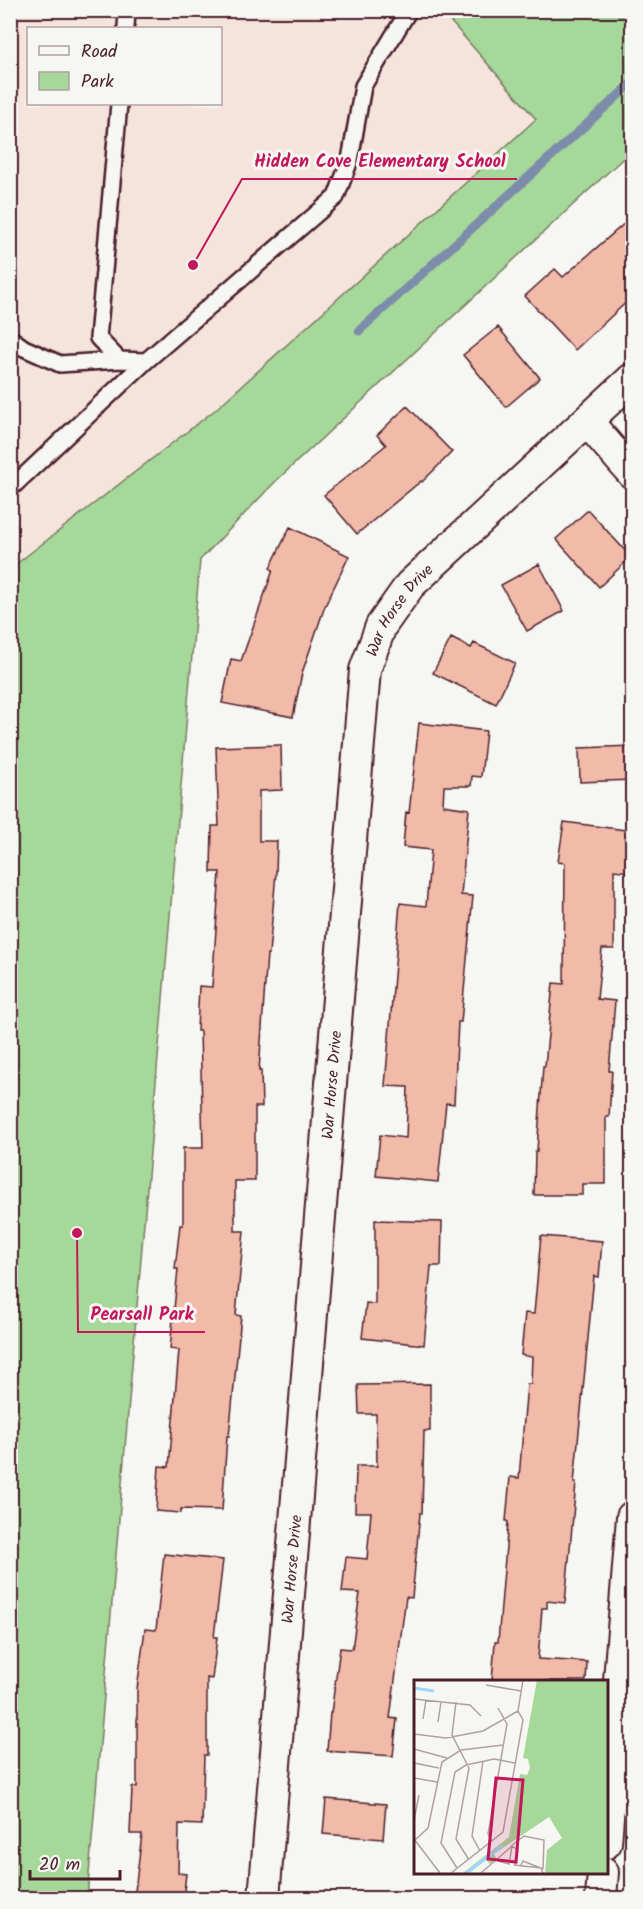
<svg xmlns="http://www.w3.org/2000/svg" width="643" height="1909" font-family="Kalam,sans-serif">
<style>
.built{fill:#f5e4dc;fill-rule:evenodd}
.green{fill:#a6d89a;stroke:#787c62;stroke-width:1.5}
.lines{fill:none;stroke-linecap:round;stroke-linejoin:round}
.stream{stroke:#7d8caa;stroke-width:9}
.building{fill:#f2baa8;stroke:#4a1f2b;stroke-width:1.5}
.lane-casing{stroke:#4a1f2b;stroke-width:20}
.street-casing{stroke:#4a1f2b;stroke-width:34}
.lane{stroke:#f6f6f2;stroke-width:15}
.street{stroke:#f6f6f2;stroke-width:30}
.labels{text-anchor:middle;stroke-width:6;stroke-linejoin:round;paint-order:stroke}
.street-label{font-size:16px;fill:#4a1f2b;stroke:#f6f6f2}
.inset-river{fill:none;stroke:#9fd5fe;stroke-width:3}
.inset-road{fill:none;stroke:#b1a0a2;stroke-width:1.5}
.view{fill:#c2185b;fill-opacity:0.15;stroke:#c2185b;stroke-width:3}
.inset-edge{fill:none;stroke:#4a1f2b;stroke-width:3}
.leader{fill:none;stroke:#c2185b;stroke-width:2}
.callout-dot{fill:#c2185b;stroke:#f6f6f2;stroke-width:2}
.callout-label{font-size:18px;text-anchor:middle;font-weight:bold;fill:#c2185b;stroke:#f6f6f2;stroke-width:6;stroke-linejoin:round;paint-order:stroke}
</style>
<rect width="100%" height="100%" fill="#f6f6f2"/>
<filter id="ink" filterUnits="userSpaceOnUse"><feTurbulence type="fractalNoise" baseFrequency=".0167" numOctaves="2"/><feDisplacementMap in="SourceGraphic" scale="12" xChannelSelector="R" yChannelSelector="G"/><feConvolveMatrix kernelMatrix="1 2 1 2 8 2 1 2 1" color-interpolation-filters="sRGB"/></filter>
<g filter="url(#ink)">
<path class="built" d="M11,11H441L536,119L215,410L11,591ZM28,28H220V104H28Z"/>
<path class="green" d="M451,10L632,11V150L276,481L200,560L87,1898H11V568L215,410L536,119L445,15Z"/>
<g class="lines">
<path class="stream" d="M359,331L632,83"/>
</g>
<path class="building" d="M633,216V296L575,350L525,296L555,269L563,277Z
M498,327L540,378L506,407L463,355Z
M407,406L452,452L422,482L421,481L357,534L324,495L386,445L377,435Z
M588,510L631,557L599,587L556,539Z
M290,527L349,556L325,606L302,673L293,717L222,703L231,659L241,661L273,570L270,568Z
M539,564L564,611L527,631L501,585Z
M451,638L471,648L474,643L515,663L496,704L433,673Z
M419,723L486,731L481,777L472,776L471,786H444L443,805L469,809L461,895L473,896L461,1022H458L454,1104L446,1103L438,1182L376,1176L380,1135L406,1138L408,1087L385,1086L400,903L426,906L431,850L403,847L406,812L409,813Z
M281,745L282,790L259,791V841H277L276,873L269,954H267L259,1071H261L262,1107H255V1181H235V1231H244L236,1315L241,1316L229,1436H227L222,1510L181,1509V1513L156,1511L159,1466L169,1467L179,1350L170,1349L178,1269H175L180,1225H183V1148H203L200,1031H197L199,986L212,987L220,872H211L212,826H219L216,747Z
M633,746V780L580,782L579,748Z
M564,822L633,831V857L630,872L614,870V949H602L597,999L615,1001L609,1071H612L609,1117H606V1184H582V1195H534L535,1151H537L543,1066H545L553,983L564,984L565,863L558,862Z
M375,1220L442,1222L441,1266H431L424,1345L362,1338L366,1303L375,1304Z
M541,1236L602,1241L599,1277L594,1276L574,1483H576L565,1603L547,1601V1608H542L538,1659L587,1662L586,1681H492L495,1642H498L508,1522L506,1521L510,1477L519,1478L527,1384H531L532,1357L521,1355L525,1313L534,1314Z
M430,1384V1431H424L422,1513H420L412,1598L406,1597L390,1718L397,1719L393,1756L327,1751L330,1713H331L340,1648L352,1649L360,1593L342,1592L346,1557L367,1559L371,1512H355L356,1466H377L376,1414H359L358,1385Z
M164,1554L223,1560L214,1637H217L212,1679L207,1678V1755H204L202,1825L179,1824L178,1873L186,1874L183,1899H134L142,1834H130L132,1787H137V1689L145,1629L156,1630Z
M326,1799L386,1804L383,1839L323,1834Z"/>
<g class="lines">
<defs>
<path id="lane" d="M126,28L127,10
M119,104L98,338L119,360L146,361L336,197L350,160L363,86L409,10
M10,338L24,348L60,364L119,360
M10,489L146,361"/>
<g id="street">
<path d="M587,421L632,473"/>
<path d="M606,1843L632,1517"/>
<path id="s1" d="M264,1898L365,670L381,626L410,585L632,379"/>
<path d="M601,1898L603,1872"/>
</g>
</defs>
<use href="#lane" class="lane-casing"/>
<use href="#street" class="street-casing"/>
<use href="#lane" class="lane"/>
<use href="#street" class="street"/>
</g>
</g>
<g class="labels">
<g class="street-label">
<text dy="6" stroke="none"><textPath href="#s1" startOffset="1302">War Horse Drive</textPath></text>
<text dy="6" stroke="none"><textPath href="#s1" startOffset="816">War Horse Drive</textPath></text>
<text dy="6" stroke="none"><textPath href="#s1" startOffset="330">War Horse Drive</textPath></text>
</g>
</g>
<g transform="translate(414 1680)">
<rect width="194" height="194" fill="#f6f6f2"/>
<path d="M123,0H193V193H131L133,170L148,158L135,137L80,174L83,179L76,184L72,180L55,193H49L95,157L106,94L113,95L116,88L114,79L109,78Z" fill="#a6d89a"/>
<path class="inset-river" d="M0,8L20,11M52,193L88,166"/>
<path class="inset-road" d="M72,5L107,11M0,19L56,25L67,36M42,22L38,55L55,88L42,159L55,180M104,31L109,0M9,39L12,20M24,42L27,22M0,54L32,58L69,51L104,31M0,69L33,78M0,83L25,88M0,98L23,102M0,140L5,115M0,159L26,193M1,160L14,148L28,82L47,70L89,65M78,162L74,154L93,44L84,28M97,166L110,156L130,160L129,189M98,166L104,170L101,185M66,171L58,156L69,81M100,185L127,188L129,193M107,185L109,181L129,189M43,188L27,163L41,92L52,85L80,79L101,83M37,193L89,152L109,40L104,31M67,193L98,166L95,184L84,181"/>
<path class="view" d="M82,98L109,100L102,182L74,179Z"/>
<rect width="194" height="194" class="inset-edge"/>
</g>
<path class="leader" d="M193 265L242 179H517M77 1233L78 1332H205"/>
<g class="callout-dot">
<circle cx="193" cy="265" r="6"/>
<circle cx="77" cy="1233" r="6"/>
</g>
<g class="callout-label">
<text x="380" y="167">Hidden Cove Elementary School</text>
<text x="142" y="1320">Pearsall Park</text>
</g>
<rect width="643" height="1909" fill="none" stroke="#f6f6f2" stroke-width="36"/>
<rect x="18" y="18" width="607" height="1873" fill="none" stroke="#4a1f2b" stroke-width="2" filter="url(#ink)"/>
<rect x="27" y="27" width="195" height="78" fill="#f6f6f2" stroke="#b1a0a2" stroke-width="1.5"/>
<rect x="39" y="46" width="30" height="9" fill="#f6f6f2" stroke="#b1a0a2" stroke-width="1.5"/>
<text x="81" y="57" font-size="18" fill="#4a1f2b">Road</text>
<rect x="39" y="72" width="30" height="18" fill="#a6d89a" stroke="#b1a0a2" stroke-width="1.5"/>
<text x="81" y="87" font-size="18" fill="#4a1f2b">Park</text>
<path d="M30 1870v9h90v-9" fill="none" stroke="#4a1f2b" stroke-width="3"/>
<text x="39" y="1870" font-size="18" fill="#4a1f2b" stroke="#f6f6f2" stroke-width="4.5" paint-order="stroke">20 m</text>
</svg>
